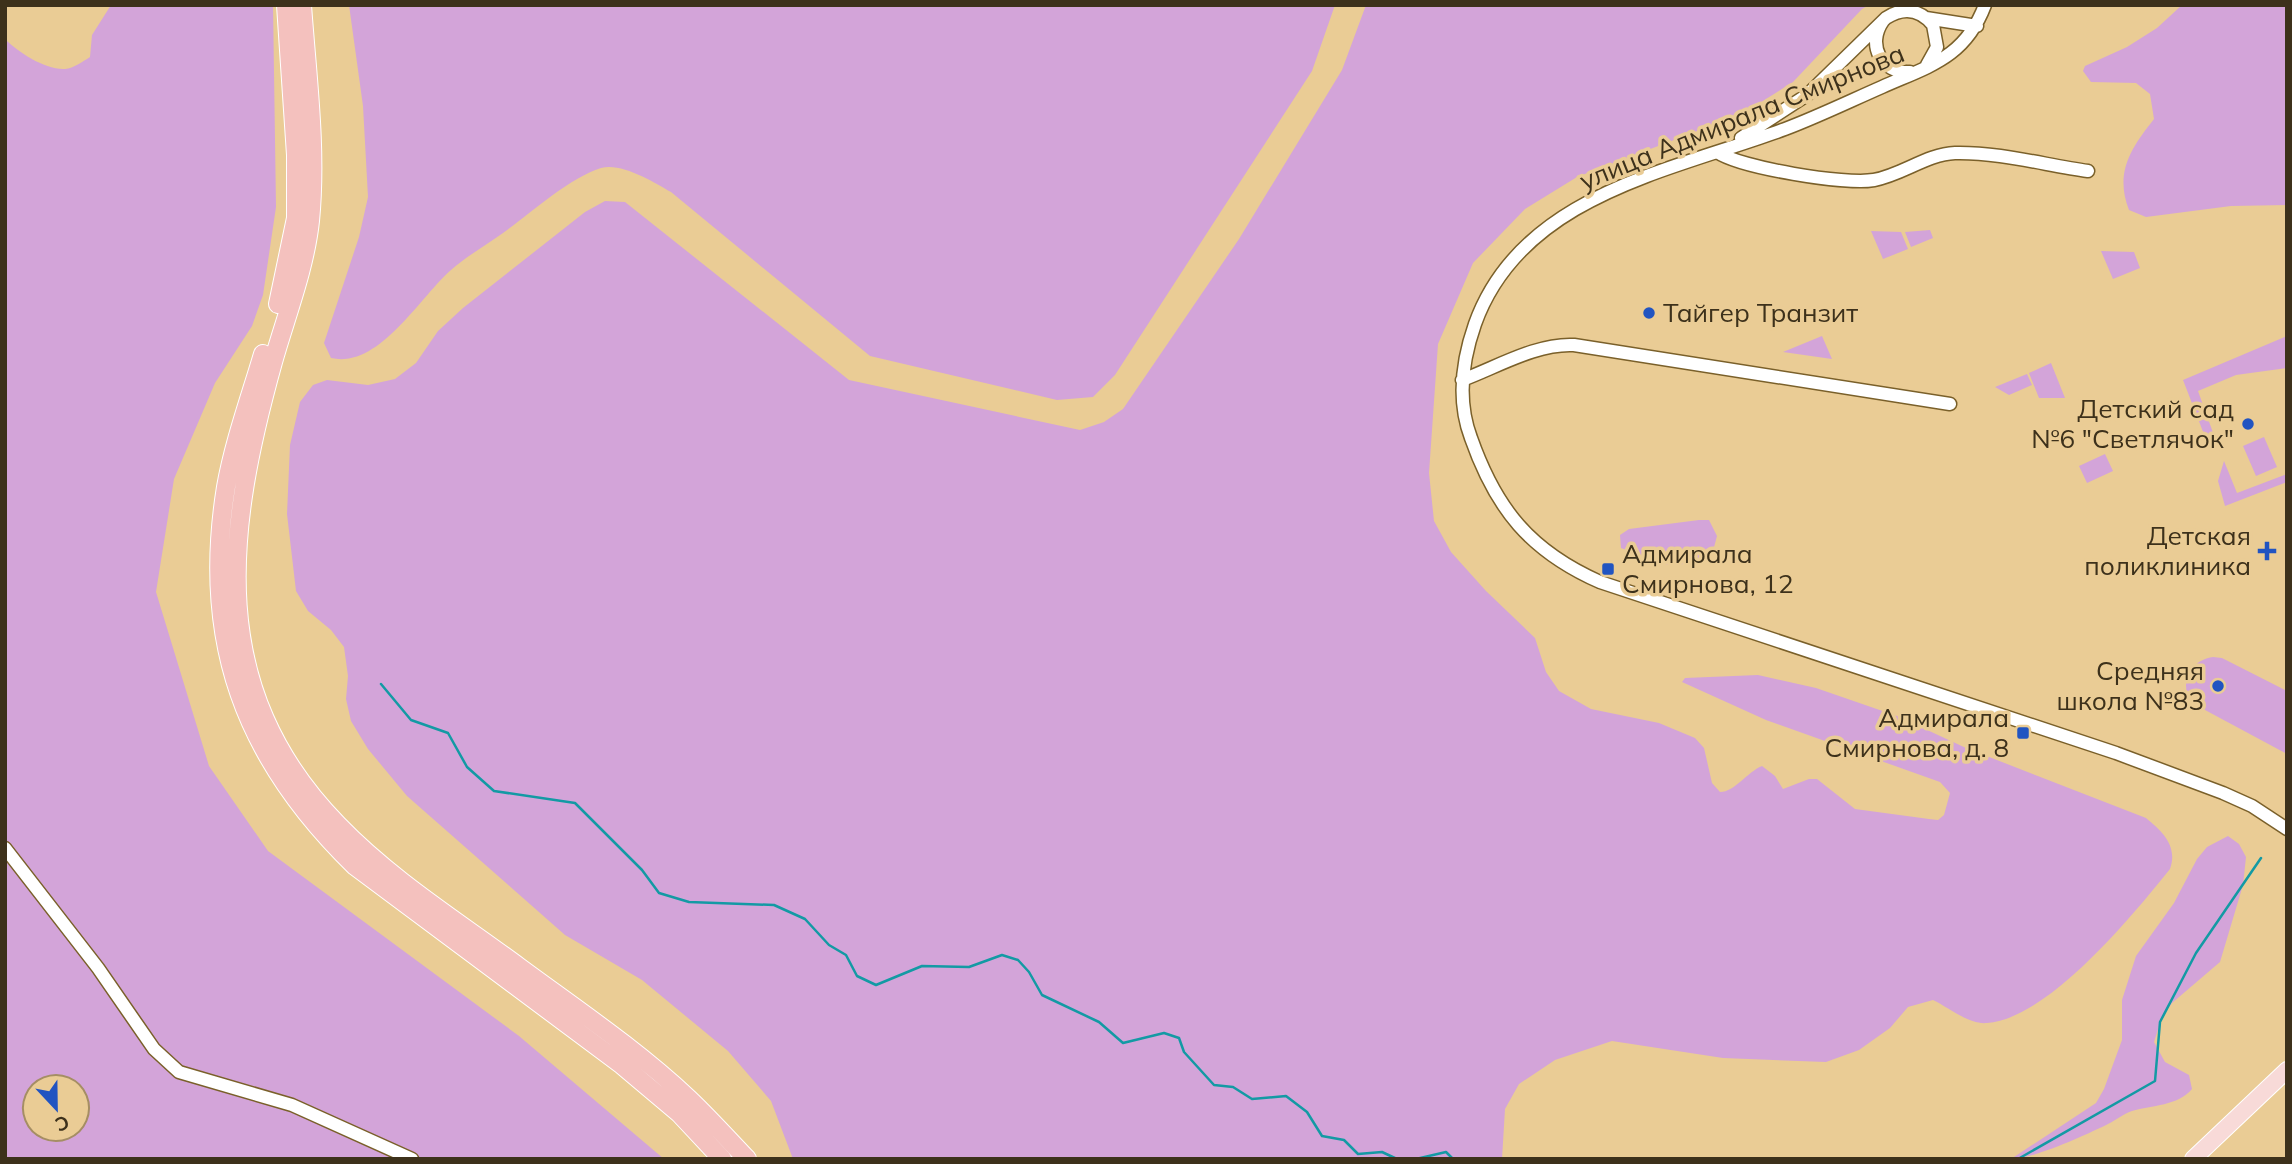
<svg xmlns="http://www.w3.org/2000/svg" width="2292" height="1164" font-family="Mulish,sans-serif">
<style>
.green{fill:#d3a4d9;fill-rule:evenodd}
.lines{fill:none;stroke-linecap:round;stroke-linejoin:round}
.stream{stroke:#139aa4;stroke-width:2.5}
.minor-casing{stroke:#7a602a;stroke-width:15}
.major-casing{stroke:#fff;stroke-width:18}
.highway-casing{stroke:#fff;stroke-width:20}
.minor{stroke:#fff;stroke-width:12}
.major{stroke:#f8dad8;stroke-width:16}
.highway{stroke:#f4c1be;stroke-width:18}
.poi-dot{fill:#2154c1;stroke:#eacc95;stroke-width:2.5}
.labels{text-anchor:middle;stroke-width:7;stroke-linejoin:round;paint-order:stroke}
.street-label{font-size:26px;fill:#3d311b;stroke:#eacc95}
.poi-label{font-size:26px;fill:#3d311b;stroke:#eacc95;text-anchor:end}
</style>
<rect width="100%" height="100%" fill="#eacc95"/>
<path class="green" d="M111,5H273L276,207L263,295L252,326L215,383L174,479L156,592L209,766L268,851L519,1036L664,1159H5V39C18,52 45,70 65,69C74,68 82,62 90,57L92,35ZM35,1087H77V1129H35Z
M349,5H1335L1312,71L1115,375L1093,397L1057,400L870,356L671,192C654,182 621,162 601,168C569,178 531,213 503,233C486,245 467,256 451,270C419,298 379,369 331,358L324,343L359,237L368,197L363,106Z
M1366,5H1869L1862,9L1793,82L1742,114L1577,177L1525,209L1473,263L1438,344L1429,473L1434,521L1451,552L1486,591L1535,638L1546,672L1559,691L1591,709L1659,723L1695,738L1704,748L1712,783L1720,792C1735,792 1747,772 1762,766L1775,776L1783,789L1809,779H1817L1855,809L1929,819L1938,820L1944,815L1950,793L1940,782L1766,720L1682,682L1685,678L1758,675L1816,688L1897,716L1966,748L2146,818C2163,832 2178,846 2170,869C2133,915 2048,1019 1987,1023C1969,1025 1948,1007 1933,1000L1908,1007L1890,1028L1859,1050L1826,1062L1723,1058L1612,1041L1555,1060L1519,1084L1505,1109L1502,1159H793L771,1101L728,1051L642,980L565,935L407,796L368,749L351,721L346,699L348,676L344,647L331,630L308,611L296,591L287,514L290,445L300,402L313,385L327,380L368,385L395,379L416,363L438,331L463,308L585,212L605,201L625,202L849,380L1080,430L1104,422L1123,409L1239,239L1342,70Z
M2182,5H2287V205L2231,206L2146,217L2129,210C2114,172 2132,147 2154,119L2150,94L2136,83L2091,82L2083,71L2085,66L2127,47L2157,28Z
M1930,230L1933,238L1911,247L1905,232Z
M1871,231L1901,232L1908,249L1883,259Z
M2101,251L2134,252L2140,268L2113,279Z
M1822,336L1832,359L1783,352Z
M2287,336V368L2236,375L2198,391L2216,441L2207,442L2183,380Z
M2051,363L2065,398H2039L2029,373Z
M2027,374L2032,385L2009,395L1995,387Z
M2264,437L2277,467L2256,476L2243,446Z
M2105,454L2113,471L2087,483L2079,466Z
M2224,461L2237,493L2287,474V482L2225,506L2218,481Z
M1699,520H1709L1717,536L1713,551L1701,563L1668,565L1621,548L1620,535L1629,529Z
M2213,657L2222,658L2287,691V754L2192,703C2178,684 2190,660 2213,657Z
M2228,836L2239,844L2246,857L2243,885L2220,962L2172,1003L2162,1017L2154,1042L2165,1062L2189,1075L2192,1089C2178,1106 2152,1105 2132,1111C2123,1114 2116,1120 2108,1124C2086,1135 2033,1159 2011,1159L2096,1103L2104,1089L2122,1040V1000L2136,956L2174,903L2197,859L2207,847Z"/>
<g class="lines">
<path class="stream" d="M381,684L411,720L448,733L467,767L494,791L575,803L642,870L659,893L689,902L774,905L805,919L829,945L846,955L857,976L876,985L922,966L969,967L1002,955L1018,960L1029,972L1042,995L1099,1022L1123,1043L1164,1033L1179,1038L1184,1052L1214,1085L1233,1087L1252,1099L1286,1096L1307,1112L1322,1136L1344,1140L1358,1154L1382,1152L1397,1159
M1416,1159L1446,1152L1453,1159
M2018,1159L2155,1081L2160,1022L2196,953L2261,858"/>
<defs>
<path id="minor" d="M1985,5C1965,58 1929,66 1882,87C1850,101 1817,117 1785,129C1671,171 1521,195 1475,324C1462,361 1457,401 1471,438C1496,509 1530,551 1600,582L2116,753L2223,793L2252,806L2287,829
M1926,18L1977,26
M1883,21C1866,45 1882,74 1910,72
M1741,138L1807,95L1886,18C1903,7 1920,9 1933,25L1937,47L1927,65
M1717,152C1741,168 1845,185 1874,180C1902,175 1927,154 1955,153C1999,152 2045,165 2088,171
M1462,380C1497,367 1537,343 1574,345L1950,404
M5,848L98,968L154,1049L179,1072L292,1105L412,1159"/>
<path id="major" d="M2193,1159L2287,1070"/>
<path id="highway" d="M302,5C307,76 317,149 310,221C305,268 286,316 273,362C226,531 204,688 338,825C391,880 457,921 519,967C576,1009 637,1050 689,1099C709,1118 728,1139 747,1159
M278,304L296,218V155L286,5
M263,354C250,398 234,442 226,487C201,641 244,758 355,866L622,1065L679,1113L722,1159"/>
</defs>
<use href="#minor" class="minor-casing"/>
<use href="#major" class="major-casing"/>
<use href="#highway" class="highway-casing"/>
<use href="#minor" class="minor"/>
<use href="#major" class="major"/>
<use href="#highway" class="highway"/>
</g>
<g class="poi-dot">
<circle cx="1649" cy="313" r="7"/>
<circle cx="2248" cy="424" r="7"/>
<path d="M2263.5 540.5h7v7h7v7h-7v7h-7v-7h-7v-7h7z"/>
<rect x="1601" y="562" width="14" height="14" rx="3.5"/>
<circle cx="2218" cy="686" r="7"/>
<rect x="2016" y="726" width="14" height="14" rx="3.5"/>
</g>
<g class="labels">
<g class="street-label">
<text transform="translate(1742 117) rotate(-22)" y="9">улица Адмирала Смирнова</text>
</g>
<g class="poi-label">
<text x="1663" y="322" text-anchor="start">Тайгер Транзит</text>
<text x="2234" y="418">Детский сад<tspan x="2234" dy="30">№6 "Светлячок"</tspan></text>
<text x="2251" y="545">Детская<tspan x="2251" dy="30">поликлиника</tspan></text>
<text x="1622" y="563" text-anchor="start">Адмирала<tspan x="1622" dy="30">Смирнова, 12</tspan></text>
<text x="2204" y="680">Средняя<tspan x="2204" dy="30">школа №83</tspan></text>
<text x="2009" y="727">Адмирала<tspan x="2009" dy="30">Смирнова, д. 8</tspan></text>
</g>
</g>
<rect width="2292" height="1164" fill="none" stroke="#3d311b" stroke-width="14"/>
<g transform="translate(56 1108) rotate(158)"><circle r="33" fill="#eacc95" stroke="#a58e64" stroke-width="2"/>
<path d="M0-5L12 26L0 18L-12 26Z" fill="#2154c1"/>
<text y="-10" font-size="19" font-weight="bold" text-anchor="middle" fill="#3d311b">С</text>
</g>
</svg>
